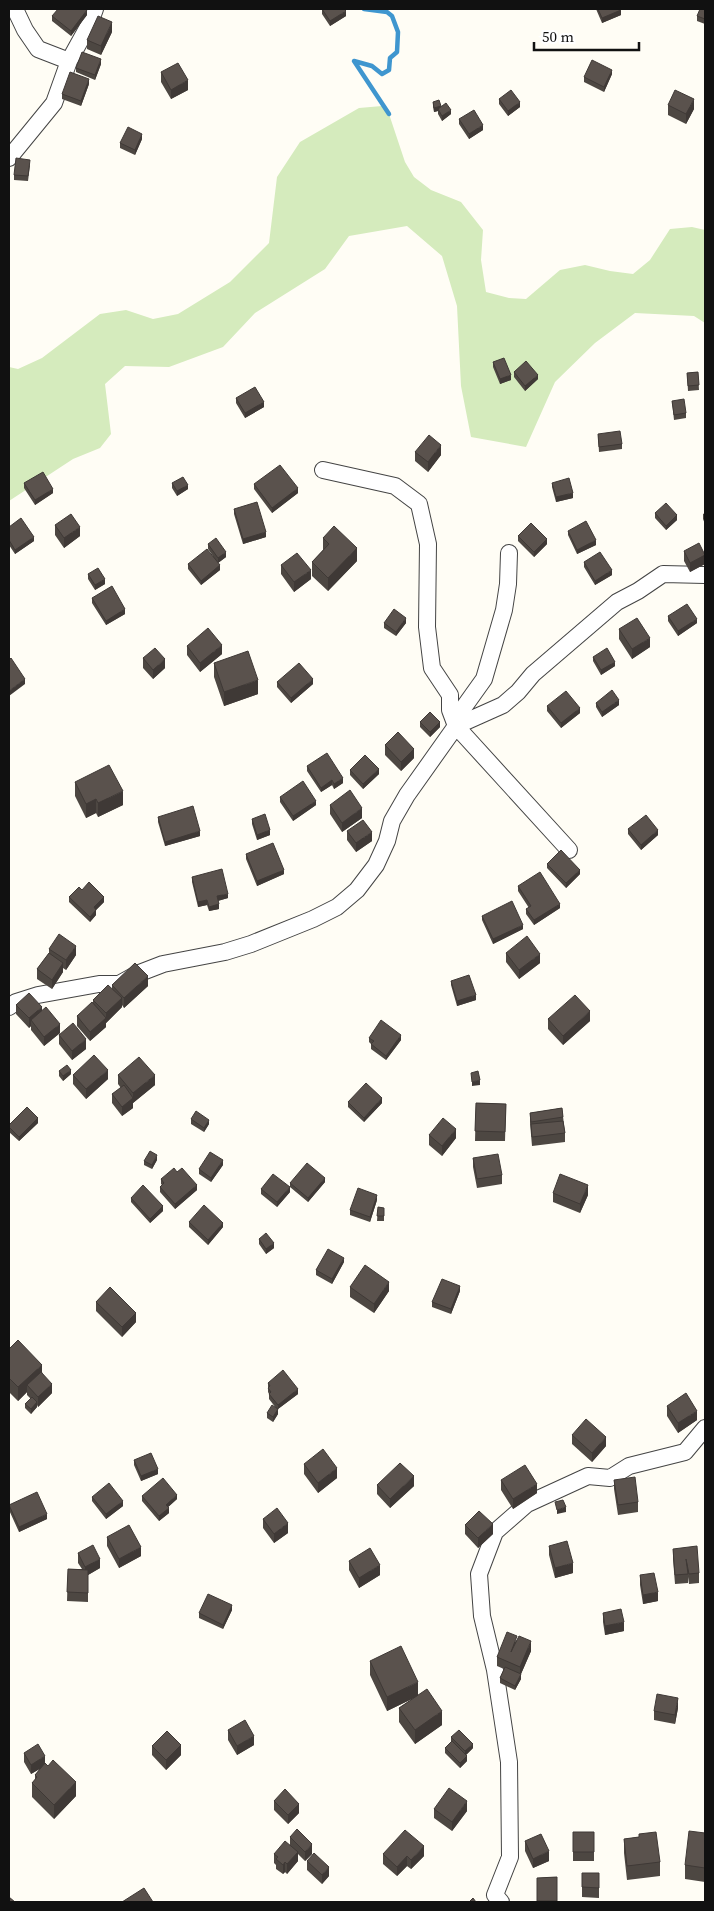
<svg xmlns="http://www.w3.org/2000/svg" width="714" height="1911" font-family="'Source Serif 4',serif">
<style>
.green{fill:#d5ebbd}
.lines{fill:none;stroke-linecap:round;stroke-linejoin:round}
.stream{stroke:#3f96cf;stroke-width:4.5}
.minor-casing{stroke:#444;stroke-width:18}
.minor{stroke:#fff;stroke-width:16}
.wall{fill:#4d4742}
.shaded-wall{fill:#3f3936}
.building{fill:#5a524d;stroke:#3f3936}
</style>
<rect width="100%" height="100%" fill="#fffdf5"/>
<path class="green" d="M382,106L389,114L405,162L414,177L431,190L461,202L483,230L481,260L486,292L509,298L526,299L560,270L585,265L610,271L633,274L650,260L670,229L692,227L705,230V323L694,316L635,313L595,343L555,382L526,447L471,437L461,386L457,306L442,256L407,226L349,236L325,269L255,313L223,347L169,367L125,366L105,384L111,434L100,448L73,459L9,501V367L18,369L42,358L100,314L126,310L153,319L178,314L230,282L269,243L277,177L300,142L359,108Z"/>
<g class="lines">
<path class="stream" d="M364,9L387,12L392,16L398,32L397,52L390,58L389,70L382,74L372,66L354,61L389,114"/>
<defs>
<path id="minor" d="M15,9L25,30L38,49L69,61
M9,158L54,103L69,61L90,23L95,9
M323,470L395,486L419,504L428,544L427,627L432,668L450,695V710L456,726L569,850
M454,721L484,679L504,610L508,584L509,553
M9,1007L16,1002L38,995L99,984H119L137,974L163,964L225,952L251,944L313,919L337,907L357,890L376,865L387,841L392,821L407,795L456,726L503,705L518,692L533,674L617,602L638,591L663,574L705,575
M501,1902L495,1895L510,1857L509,1762L495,1670L482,1616L479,1574L495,1532L527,1504L588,1476L610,1478L629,1466L685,1452L705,1428"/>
</defs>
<use href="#minor" class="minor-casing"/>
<use href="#minor" class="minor"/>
</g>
<path class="wall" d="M322,9L346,16L330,26L322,14Z
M596,9H620L621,15L602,23Z
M705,9V24L697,21V16Z
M87,15L71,36L52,21V16Z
M112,32L101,55L87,49V40Z
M101,64L95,80L76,72V68Z
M161,72L188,90L171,99L161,82Z
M612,74L604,92L584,82V77Z
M89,84L81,106L62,99V94Z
M499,99L520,107L508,116L499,104Z
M433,102L441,107L451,114L442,121L438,114V111L434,112L433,107Z
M668,105L694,109L686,124L668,115Z
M459,119L483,130L469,139L459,124Z
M142,139L135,155L120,148V143Z
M30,165L28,181L14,180V175Z
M493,362L511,380L500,384L493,367Z
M514,372L538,379L525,391L514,377Z
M698,372L699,390L688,391L687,373Z
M236,398L264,407L245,418L236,403Z
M672,401L686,413V418L674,420Z
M598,434L622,444V449L599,452Z
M415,452L441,455L428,472L415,461Z
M24,483L53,493L35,505L24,488Z
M172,483L188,489L177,496L172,488Z
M552,483L573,498L556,502L552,487Z
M254,484L298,493L272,513L254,489Z
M234,509L266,537L243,544L234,514Z
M655,513L677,520L666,530L655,518Z
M705,513V524L703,519V514Z
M55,525L80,536L64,548L55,535Z
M9,527L34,541L15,554L9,545Z
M568,531L596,545L577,554L568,535Z
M518,536L547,544L534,557L518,541Z
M323,538L357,561L328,591L312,576V562L323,550Z
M208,544L226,557L218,563L220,570L201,585L188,569V564L213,556L208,549Z
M684,551L705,554V564L690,572L684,561Z
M584,562L612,575L595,585L584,567Z
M281,565L311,579L294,592L281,574Z
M88,574L105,584L95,590L88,579Z
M92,598L125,614L106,625L92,603Z
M668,616L697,623L678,636L668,621Z
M384,623H406L396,636L384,628Z
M619,629L650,647L632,659L619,639Z
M187,646L222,654L200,672L187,655Z
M593,657L615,666L601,675L593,661Z
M143,658L165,668L153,679L143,668Z
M214,663L258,694L224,706L214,677Z
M277,682L313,684L291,703L277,687Z
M596,703L619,705L602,717L596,707Z
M547,706L580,713L561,728L547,711Z
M420,722L440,727L430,737L420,727Z
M385,745L414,758L401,771L385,755Z
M307,766L343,783L334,789L332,785L321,792L307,771Z
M350,770L379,774L363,789L350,775Z
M75,782L123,805L98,817L96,813L86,818L75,796Z
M280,797L316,805L293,821L280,802Z
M330,805L362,818L342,832L330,814Z
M158,817L200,836L165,846L158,822Z
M252,819L270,835L257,840L252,824Z
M628,829L658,835L641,850L628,834Z
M347,831L372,841L356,852L347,840Z
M246,854L284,874L257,886L246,859Z
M547,864L580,874L566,888L547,868Z
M192,877L228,898L218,901L219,909L209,911L207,905L198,907L192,882Z
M518,886L560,908L534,925L526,914V909L529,908L518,891Z
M82,890L104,902L96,910V915L90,922L69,902V897Z
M482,916L523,929L493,944L482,920Z
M49,949L76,955L66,970L63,968V972L52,989L37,979V969L49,953Z
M506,953L540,963L519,979L506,962Z
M451,981L476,1000L457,1006L451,985Z
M112,985L148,986L124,1008L122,1005V1007L106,1023V1022V1027L90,1041L77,1026V1016L93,1003V1000L112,989Z
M16,1005L42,1011L60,1033L44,1046L31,1030V1026L29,1028L16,1014Z
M548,1019L590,1021L563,1045L548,1029Z
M59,1035L86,1049L72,1060L59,1044Z
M369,1038L401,1040L386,1060L371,1049V1044L369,1042Z
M59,1071L71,1074L63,1081L59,1076Z
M73,1075L108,1079L86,1099L73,1084Z
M118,1075L155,1085L133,1103V1108L122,1116L112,1103V1094L121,1088L118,1084Z
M348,1102L382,1103L364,1122L348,1107Z
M476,1103L506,1104L505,1141H475Z
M562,1108L565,1133V1142L532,1146L530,1123V1113Z
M191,1119L209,1124L204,1132L191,1124Z
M38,1123L19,1141L9,1132V1125Z
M429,1135L456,1138L442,1156L429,1145Z
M473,1158L502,1175V1184L477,1188L473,1167Z
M157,1160L152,1169L144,1165V1161Z
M223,1165L211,1182L199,1174V1169Z
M177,1172L197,1190L175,1209L160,1192V1187L162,1185L161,1184V1179Z
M325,1182L308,1202L290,1187V1183Z
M261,1189L290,1192L277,1207L261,1194Z
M553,1193L588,1195L580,1213L553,1202Z
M131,1198L163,1211L150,1223L131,1202Z
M377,1200L370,1222L350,1215V1210Z
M378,1207L384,1208V1221H377Z
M189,1222L223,1227L208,1245L189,1227Z
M259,1239L274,1248L266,1254L259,1244Z
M344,1262L332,1284L316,1275V1270Z
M350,1287L389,1291L374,1313L350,1297Z
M460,1291L451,1314L432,1307V1302Z
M96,1302L136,1322L122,1337L96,1311Z
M9,1349L42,1372L52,1393L38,1407L37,1405V1407L31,1414L25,1408V1404L31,1399L27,1395V1392L18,1401L9,1392Z
M268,1383L298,1394L278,1409V1414L273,1422L267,1418V1413L276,1408L269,1399V1394L268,1392Z
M667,1406L697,1420L678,1433L667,1416Z
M572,1435L606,1446L592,1462L572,1444Z
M134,1460L158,1474L141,1481L134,1465Z
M304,1464L337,1478L318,1493L304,1474Z
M501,1480L537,1493L513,1509L501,1490Z
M614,1480L638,1502V1512L618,1515L614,1489Z
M377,1485L414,1486L390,1508L377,1494Z
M142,1496L177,1499L168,1507L169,1513L159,1521L142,1501Z
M92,1497L123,1506L106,1519L92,1501Z
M9,1505L47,1519L19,1532L9,1510Z
M263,1519L288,1533L274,1543L263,1528Z
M465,1525L493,1534L478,1548L465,1534Z
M107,1537L141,1556L119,1568L107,1546Z
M549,1546L573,1573L555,1578L549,1555Z
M673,1549L699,1573V1583L689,1584L688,1577V1583L675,1584L673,1559Z
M78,1553L100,1568L88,1575V1602L67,1601L68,1569H82L78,1563Z
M349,1561L380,1575L359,1588L349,1570Z
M640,1575L658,1601L643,1604L640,1585Z
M232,1610L223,1629L199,1618V1613Z
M603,1613L624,1631L605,1635L603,1622Z
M517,1640L531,1651L521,1674V1679L515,1690L500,1683V1678L504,1669L497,1666V1657Z
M370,1661L418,1695L442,1725L415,1744L399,1722V1708L414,1698L387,1711L370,1675Z
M678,1708L675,1724L654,1720V1711Z
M228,1730L254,1745L237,1755L228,1740Z
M451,1737L473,1748L466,1755L467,1761L460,1768L445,1753V1748L451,1742Z
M152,1746L181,1755L166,1770L152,1755Z
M24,1753L45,1763L76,1796L54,1819L32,1797V1783L35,1780V1775L41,1768L31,1774L24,1762Z
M274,1801L299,1813L288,1824L274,1810Z
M434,1809L467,1811L452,1831L434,1818Z
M573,1832H594V1861H573Z
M705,1833V1882L685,1879V1865Z
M290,1837L312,1854L305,1861L298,1854V1861L287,1874L285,1872L283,1874L276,1869V1865L274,1863V1854L290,1845Z
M639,1837L660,1862V1876L627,1880L624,1853V1839Z
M525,1841L549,1861L533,1868L525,1851Z
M383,1854L424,1856L411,1869L407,1866L397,1876L383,1864Z
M307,1861L329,1876L322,1884L307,1870Z
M582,1873L599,1883V1898L582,1897Z
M557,1877V1902H537V1878Z"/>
<path class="shaded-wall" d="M87,10V15L71,36V31Z
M621,10V15L602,23V18Z
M346,11V16L330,26V21Z
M112,22V32L101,55V46Z
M101,59V64L95,80V75Z
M612,70V74L604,92V87Z
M89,79V84L81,106V101Z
M188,80V90L171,99V90Z
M694,99V109L686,124V114Z
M520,102V107L508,116V111Z
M441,106V111L438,109V111L434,112V108Z
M451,110V114L442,121V116Z
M483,125V130L469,139V134Z
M142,134V139L135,155V150Z
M511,375V380L500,384V379Z
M538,375V379L525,391V386Z
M264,402V407L245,418V413Z
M441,445V455L428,472V462Z
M188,485V489L177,496V491Z
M298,488V493L272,513V508Z
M53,489V493L35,505V500Z
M573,493V498L556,502V497Z
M677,515V520L666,530V526Z
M80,527V536L64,548V538Z
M266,532V537L243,544V539Z
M34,537V541L15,554V550Z
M547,539V544L534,557V552Z
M596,540V545L577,554V550Z
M357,548V561L328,591V578Z
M226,552V557L218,563V558Z
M705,555V564L690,572V563Z
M220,565V570L201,585V581Z
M311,570V579L294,592V582Z
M612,570V575L595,585V581Z
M105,579V584L95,590V585Z
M125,609V614L106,625V621Z
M406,618V623L396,636V632Z
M697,619V623L678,636V631Z
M650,638V647L632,659V649Z
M222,645V654L200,672V663Z
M165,659V668L153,679V670Z
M615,662V666L601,675V670Z
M25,679V684L9,696V691Z
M313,679V684L291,703V698Z
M258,680V694L224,706V692Z
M619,700V705L602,717V712Z
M580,708V713L561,728V723Z
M440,722V727L430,737V732Z
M414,749V758L401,771V762Z
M379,769V774L363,789V784Z
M343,778V783L334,789V784Z
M332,780V785L321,792V788Z
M123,791V805L98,817V803Z
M96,799V813L86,818V804Z
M316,801V805L293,821V816Z
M362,808V818L342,832V823Z
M270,830V835L257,840V835Z
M658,830V835L641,850V845Z
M200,831V836L165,846V842Z
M372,832V841L356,852V843Z
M284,870V874L257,886V881Z
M580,870V874L566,888V883Z
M228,894V898L217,901V896Z
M104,897V902L94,912V907Z
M207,900V905L198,907V902Z
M219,904V909L209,911V907Z
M560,904V908L534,925V920Z
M96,910V915L90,922V917Z
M523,925V929L493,944V939Z
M76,946V955L66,970V960Z
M540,954V963L519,979V970Z
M63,963V972L52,989V980Z
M148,976V986L124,1008V998Z
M476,995V1000L457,1006V1001Z
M122,998V1007L106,1023V1013Z
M42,1007V1016L31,1020V1026L29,1028V1018Z
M590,1011V1021L563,1045V1036Z
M106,1018V1027L90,1041V1032Z
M60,1024V1033L44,1046V1037Z
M401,1035V1040L386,1060V1056Z
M86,1039V1049L72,1060V1051Z
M71,1070V1074L63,1081V1076Z
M108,1070V1079L86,1099V1089Z
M155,1075V1085L133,1103V1108L122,1116V1107L133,1098V1093Z
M480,1080V1085L472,1086V1082Z
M382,1098V1103L364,1122V1118Z
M38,1118V1123L19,1141V1137Z
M209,1120V1124L204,1132V1128Z
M456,1129V1138L442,1156V1146Z
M157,1155V1160L152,1169V1165Z
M223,1160V1165L211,1182V1178Z
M325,1178V1182L308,1202V1198Z
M197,1185V1190L175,1209V1204Z
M588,1185V1195L580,1213V1204Z
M290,1187V1192L277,1207V1202Z
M377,1195V1200L370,1222V1217Z
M163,1206V1211L150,1223V1219Z
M223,1223V1227L208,1245V1240Z
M274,1243V1248L266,1254V1249Z
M344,1258V1262L332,1284V1279Z
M389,1282V1291L374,1313V1304Z
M460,1286V1291L451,1314V1309Z
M136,1313V1322L122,1337V1327Z
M42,1365V1379L27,1385V1392L18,1401V1387Z
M52,1384V1393L38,1407V1397Z
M298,1389V1394L278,1409V1414L273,1422V1417L278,1410V1405Z
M37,1402V1407L31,1414V1409Z
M697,1411V1420L678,1433V1423Z
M606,1437V1446L592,1462V1453Z
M337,1468V1478L318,1493V1483Z
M158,1469V1474L141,1481V1476Z
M414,1476V1486L390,1508V1499Z
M537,1484V1493L513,1509V1499Z
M177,1495V1499L166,1509V1505Z
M123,1501V1506L106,1519V1514Z
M566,1507V1512L557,1514V1510Z
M169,1508V1513L159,1521V1516Z
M47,1514V1519L19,1532V1527Z
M288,1523V1533L274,1543V1534Z
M493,1524V1534L478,1548V1538Z
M141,1547V1556L119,1568V1559Z
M100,1559V1568L88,1575V1602V1575L85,1576V1567Z
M573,1563V1573L555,1578V1568Z
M380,1565V1575L359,1588V1578Z
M658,1592V1601L643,1604V1595Z
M232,1605V1610L223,1629V1625Z
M624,1622V1631L605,1635V1626Z
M531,1641V1651L521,1674V1679L515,1690V1686L520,1676V1667Z
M418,1682V1696L387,1711V1697Z
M678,1698V1708L675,1724V1715Z
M442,1711V1725L415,1744V1730Z
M254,1736V1745L237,1755V1746Z
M473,1744V1748L465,1756V1751Z
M181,1745V1755L166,1770V1760Z
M45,1756V1766L31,1774V1765Z
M467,1756V1761L460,1768V1763Z
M76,1782V1796L54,1819V1805Z
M467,1801V1811L452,1831V1822Z
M299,1804V1813L288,1824V1815Z
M312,1844V1854L305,1861V1852Z
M424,1846V1856L411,1869V1860Z
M549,1851V1861L533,1868V1859Z
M298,1852V1861L287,1874V1864Z
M407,1856V1866L397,1876V1867Z
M285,1862V1872L283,1874V1865Z
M329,1867V1876L322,1884V1875Z"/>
<path class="building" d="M58,9H85L87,10L71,31L52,16Z
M322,9H344L346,11L330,21Z
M598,9H620L621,10L602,18Z
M700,9H705V19L697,16Z
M98,16L112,22L101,46L87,40Z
M82,52L101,59L95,75L76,68Z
M592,60L612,70L604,87L584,77Z
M178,63L188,80L171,90L161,72Z
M70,72L89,79L81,101L62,94Z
M511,90L520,102L508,111L499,99Z
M675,90L694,99L686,114L668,105Z
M439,100L441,106L434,108L433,102Z
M446,103L451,110L442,116L438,109Z
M474,110L483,125L469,134L459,119Z
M128,127L142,134L135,150L120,143Z
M16,158L30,160L28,176L14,175Z
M504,358L511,375L500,379L493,362Z
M526,361L538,375L525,386L514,372Z
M698,372L699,385L688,386L687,373Z
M255,387L264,402L245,413L236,398Z
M684,399L686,413L674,415L672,401Z
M620,431L622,444L599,447L598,434Z
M429,435L441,445L428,462L415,452Z
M280,465L298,488L272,508L254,484Z
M43,472L53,489L35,500L24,483Z
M183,477L188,485L177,491L172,483Z
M569,478L573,493L556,497L552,483Z
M257,502L266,532L243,539L234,509Z
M666,503L677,515L666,526L655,513Z
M71,514L80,527L64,538L55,525Z
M21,518L34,537L15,550L9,540V527Z
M586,521L596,540L577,550L568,531Z
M531,523L547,539L534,552L518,536Z
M334,526L357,548L328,578L312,562L329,544L323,538Z
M216,538L226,552L218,558L208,544Z
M699,543L705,555L690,563L684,551Z
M207,549L220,565L201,581L188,564Z
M600,552L612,570L595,581L584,562Z
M297,553L311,570L294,582L281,565Z
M98,568L105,579L95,585L88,574Z
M112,586L125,609L106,621L92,598Z
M687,604L697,619L678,631L668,616Z
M394,609L406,618L396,632L384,623Z
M637,618L650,638L632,649L619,629Z
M208,628L222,645L200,663L187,646Z
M155,648L165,659L153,670L143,658Z
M607,648L615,662L601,670L593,657Z
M248,651L258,680L224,692L214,663Z
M11,658L25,679L9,691V660Z
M299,663L313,679L291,698L277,682Z
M612,690L619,700L602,712L596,703Z
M566,691L580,708L561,723L547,706Z
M430,712L440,722L430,732L420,722Z
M398,732L414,749L401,762L385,745Z
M327,753L343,778L334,784L332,780L321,788L307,766Z
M365,755L379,769L363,784L350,770Z
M109,765L123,791L98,803L96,799L86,804L75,782Z
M303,781L316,801L293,816L280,797Z
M350,790L362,808L342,823L330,805Z
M193,806L200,831L165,842L158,817Z
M265,814L270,830L257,835L252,819Z
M646,815L658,830L641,845L628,829Z
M363,820L372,832L356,843L347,831Z
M273,843L284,870L257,881L246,854Z
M561,850L580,870L566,883L547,864Z
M222,869L228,894L217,896L219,904L209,907L207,900L198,902L192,877Z
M540,872L560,904L534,920L526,909L531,906L518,886Z
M89,882L104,897L94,907L96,910L90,917L69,897L79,887L82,890Z
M512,901L523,925L493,939L482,916Z
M59,934L76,946L66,960L49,949Z
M527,936L540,954L519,970L506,953Z
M49,953L63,963L52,980L37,969Z
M135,963L148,976L124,998L112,985Z
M469,975L476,995L457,1001L451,981Z
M108,985L122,998L106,1013L93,1000Z
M29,993L42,1007L29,1018L16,1005Z
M575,995L590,1011L563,1036L548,1019Z
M92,1002L106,1018L90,1032L77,1016Z
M46,1007L60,1024L44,1037L31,1020Z
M381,1020L401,1035L386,1056L371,1044L374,1041L369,1038Z
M73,1023L86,1039L72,1051L59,1035Z
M94,1055L108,1070L86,1089L73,1075Z
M139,1057L155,1075L133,1093L118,1075Z
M67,1065L71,1070L63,1076L59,1071Z
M478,1071L480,1080L472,1082L471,1073Z
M366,1083L382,1098L364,1118L348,1102Z
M124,1085L133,1098L122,1107L112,1094Z
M476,1103L506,1104L505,1132L475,1131Z
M27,1107L38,1118L19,1137L9,1127V1125Z
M562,1108L563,1117L531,1122L530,1113Z
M196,1111L209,1120L204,1128L191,1119Z
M443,1118L456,1129L442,1146L429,1135Z
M563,1121L565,1133L532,1137L531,1124Z
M150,1151L157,1155L152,1165L144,1161Z
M210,1152L223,1160L211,1178L199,1169Z
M498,1154L502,1175L477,1179L473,1158Z
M307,1163L325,1178L308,1198L290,1183Z
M174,1168L177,1172L182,1168L197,1185L175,1204L160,1187L164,1183L161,1179Z
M273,1174L290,1187L277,1202L261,1189Z
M560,1174L588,1185L580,1204L553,1193Z
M143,1185L163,1206L150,1219L131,1198Z
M358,1188L377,1195L370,1217L350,1210Z
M204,1205L223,1223L208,1240L189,1222Z
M378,1207L384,1208V1216H377Z
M266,1233L274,1243L266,1249L259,1239Z
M328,1249L344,1258L332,1279L316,1270Z
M365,1265L389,1282L374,1304L350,1287Z
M442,1279L460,1286L451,1309L432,1302Z
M110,1287L136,1313L122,1327L96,1302Z
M18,1340L42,1365L18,1387L9,1378V1349Z
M283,1370L298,1389L278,1405L269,1394L271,1392L268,1388L270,1386L268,1383Z
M41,1372L52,1384L38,1397L27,1385Z
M686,1393L697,1411L678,1423L667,1406Z
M32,1397L37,1402L31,1409L25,1404Z
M272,1405L278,1409L273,1417L267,1413Z
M586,1419L606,1437L592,1453L572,1435Z
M323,1449L337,1468L318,1483L304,1464Z
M151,1453L158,1469L141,1476L134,1460Z
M400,1463L414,1476L390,1499L377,1485Z
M525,1465L537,1484L513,1499L501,1480Z
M635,1477L638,1502L618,1505L614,1480Z
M163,1478L177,1495L166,1505L169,1508L159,1516L142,1496Z
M109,1483L123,1501L106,1514L92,1497Z
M37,1492L47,1514L19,1527L9,1505Z
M563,1500L566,1507L557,1510L555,1502Z
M277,1508L288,1523L274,1534L263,1519Z
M479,1511L493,1524L478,1538L465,1525Z
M129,1525L141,1547L119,1559L107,1537Z
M567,1541L573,1563L555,1568L549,1546Z
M93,1545L100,1559L85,1567L78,1553Z
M697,1546L699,1573L689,1574L686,1559L688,1574L675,1575L673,1549Z
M370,1548L380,1565L359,1578L349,1561Z
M68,1569L88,1570V1593L67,1592Z
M654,1573L658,1592L643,1595L640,1575Z
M208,1594L232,1605L223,1625L199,1613Z
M621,1609L624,1622L605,1626L603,1613Z
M507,1632L517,1636L511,1652L519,1636L531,1641L520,1667L497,1657Z
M401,1646L418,1682L387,1697L370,1661Z
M505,1667L521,1674L515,1686L500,1678Z
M427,1689L442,1711L415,1730L399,1708Z
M657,1694L678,1698L675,1715L654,1711Z
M245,1720L254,1736L237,1746L228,1730Z
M459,1730L473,1744L465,1751L451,1737Z
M167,1731L181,1745L166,1760L152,1746Z
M452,1741L467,1756L460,1763L445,1748Z
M38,1744L45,1756L31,1765L24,1753Z
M53,1760L76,1782L54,1805L32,1783L37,1777L35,1775L45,1763L48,1766Z
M449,1788L467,1801L452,1822L434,1809Z
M285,1789L299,1804L288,1815L274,1801Z
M297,1829L312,1844L305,1852L290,1837Z
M405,1830L424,1846L411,1860L407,1856L397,1867L383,1854Z
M689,1831L705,1833V1868L685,1865Z
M573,1832H594V1852H573Z
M656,1832L660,1862L627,1866L624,1839L639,1837V1834Z
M541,1834L549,1851L533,1859L525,1841Z
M285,1841L298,1852L287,1864L285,1862L283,1865L276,1859L278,1857L274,1854Z
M314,1853L329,1867L322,1875L307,1861Z
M582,1873H599V1888L582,1887Z
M557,1877V1901H537V1878Z
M144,1888L153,1902H122Z
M9,1897L15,1902H9Z
M473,1898L476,1902H469Z"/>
<rect width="714" height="1911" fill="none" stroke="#111111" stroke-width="20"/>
<path d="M534 42v8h105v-8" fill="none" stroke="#111111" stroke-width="2.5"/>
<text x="542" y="42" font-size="15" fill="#111111" stroke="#ffffff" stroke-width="4" paint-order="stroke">50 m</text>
</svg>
